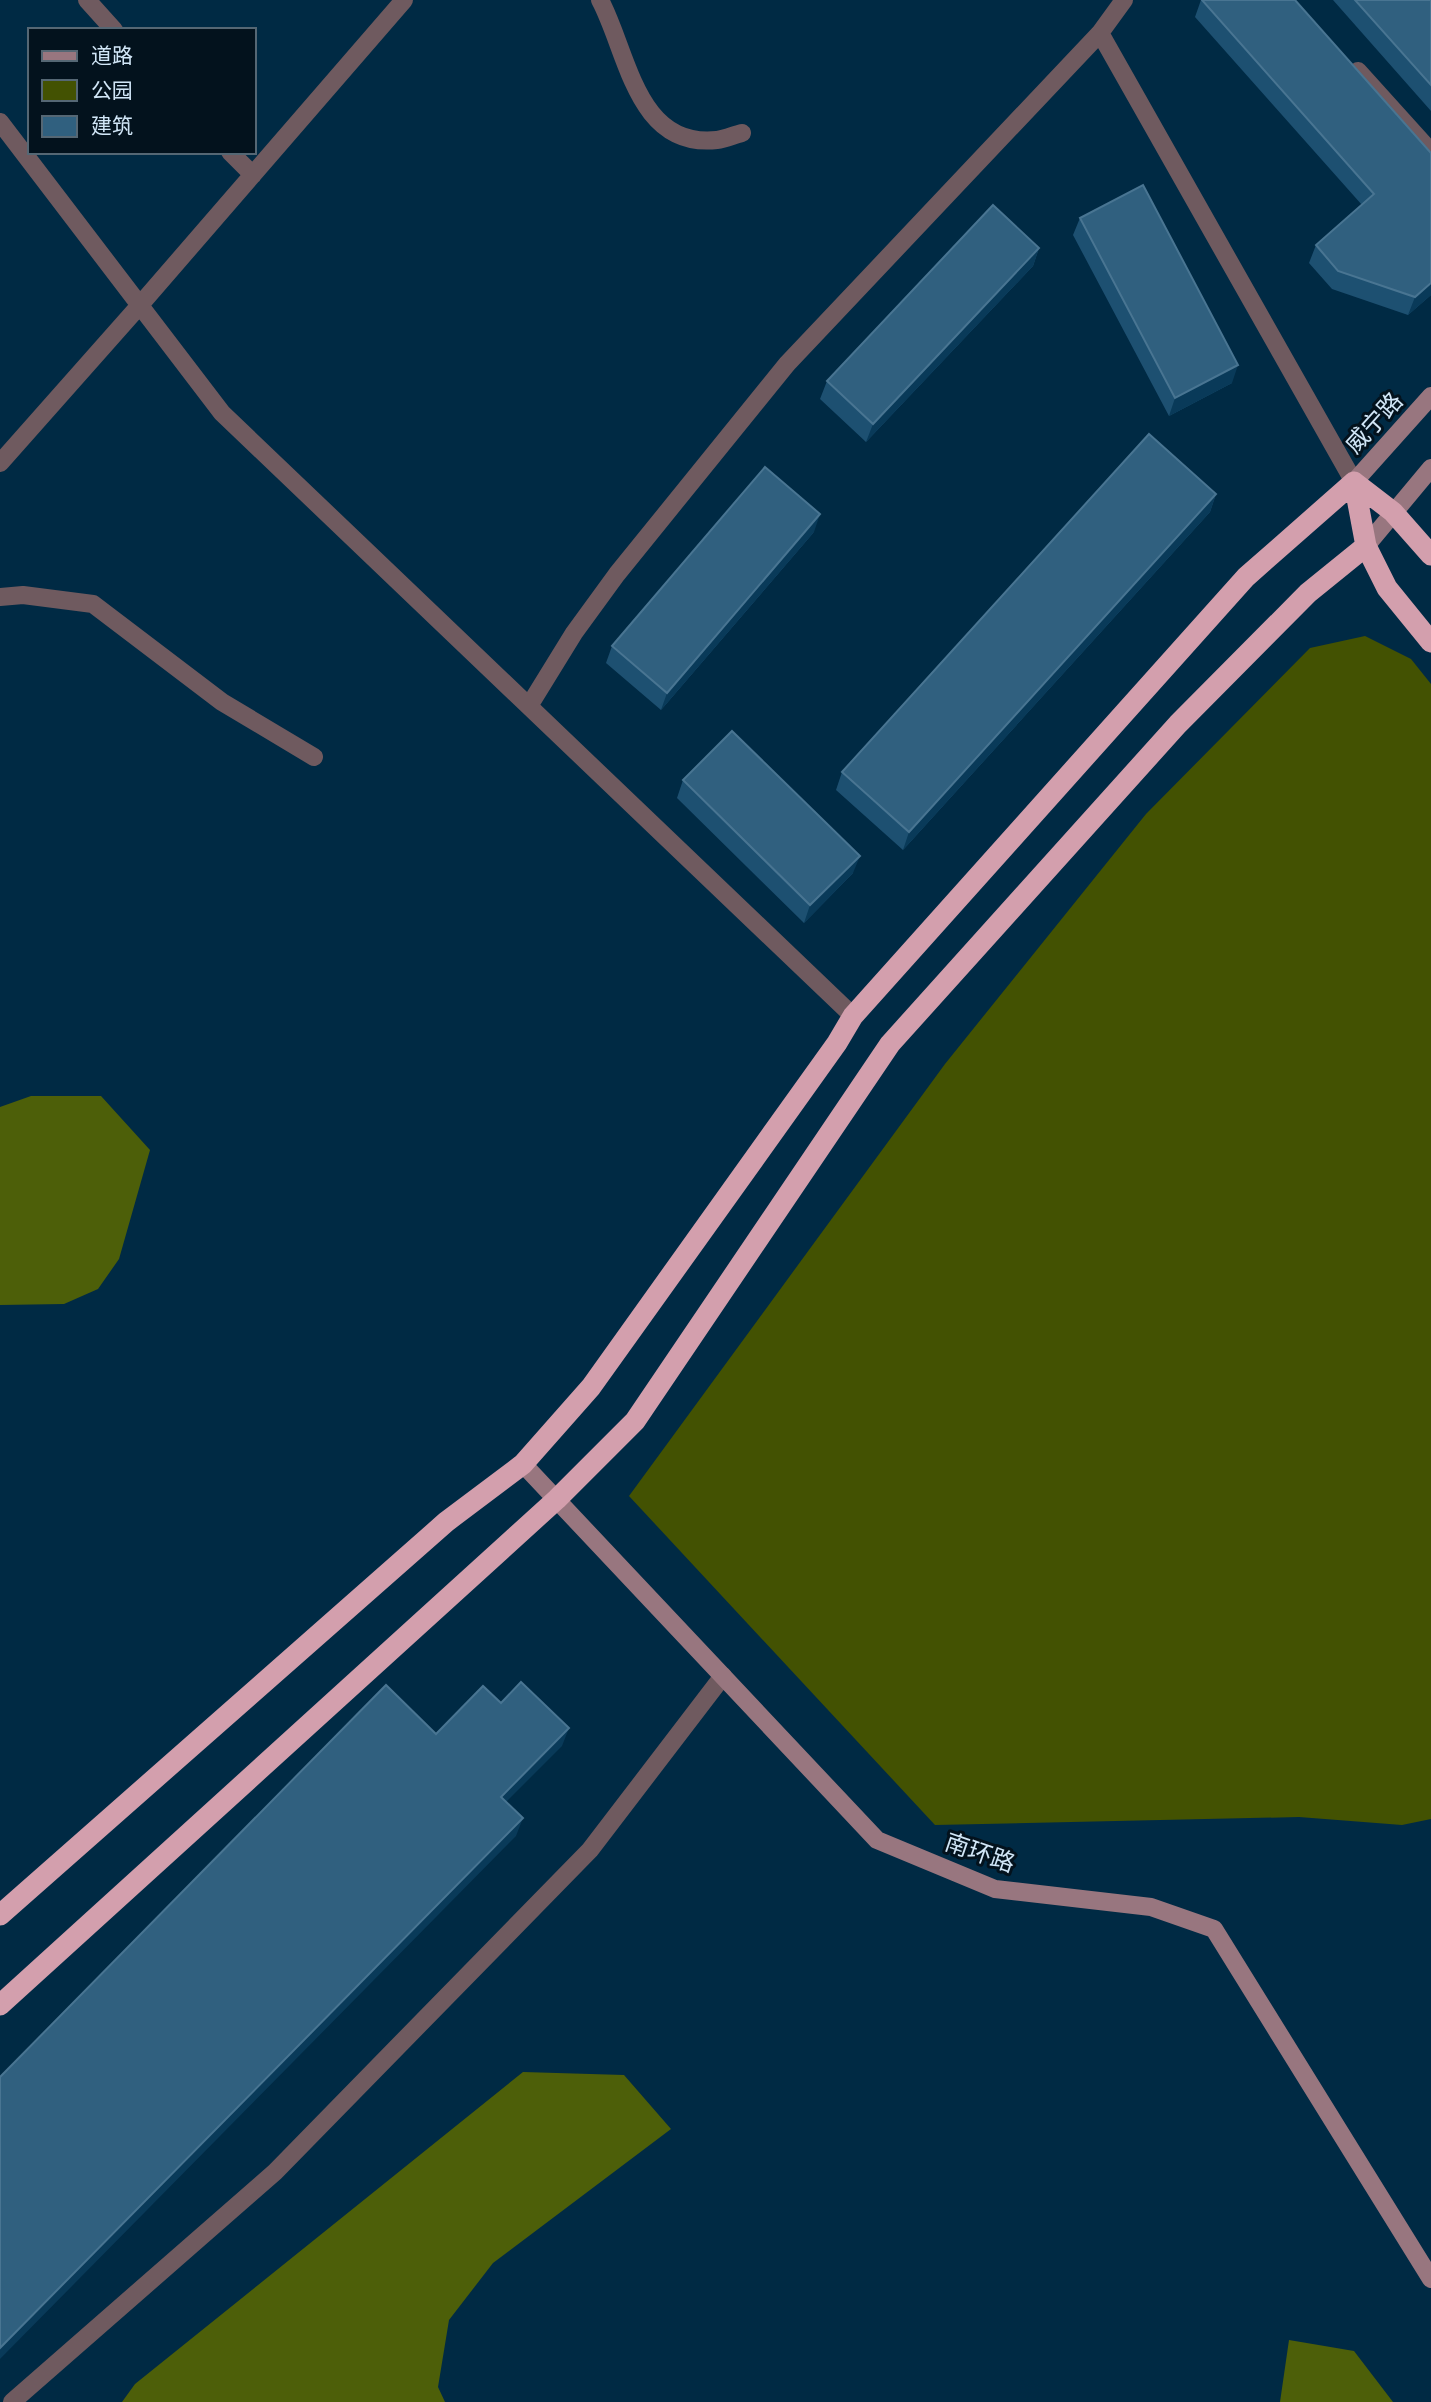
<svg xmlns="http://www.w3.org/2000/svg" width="1431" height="2402" font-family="'Open Sans','Noto Sans SC',sans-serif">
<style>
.green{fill:#435202}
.forest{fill:#4d5f09}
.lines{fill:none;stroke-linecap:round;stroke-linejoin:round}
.street{stroke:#6f5a5f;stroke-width:18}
.secondary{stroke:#98767f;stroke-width:18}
.highway{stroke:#d39fad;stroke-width:21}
.wall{fill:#1d5071}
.shaded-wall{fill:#093a59}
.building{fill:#30607f;stroke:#497592;stroke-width:2}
.labels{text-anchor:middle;stroke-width:6;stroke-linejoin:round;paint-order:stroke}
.street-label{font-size:24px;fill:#d1e6f7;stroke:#03121d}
</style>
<rect width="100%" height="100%" fill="#002a44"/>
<path class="green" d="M1365,636L1411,659L1431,684V1819L1402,1825L1299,1817L935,1825L629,1496L945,1064L1146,814L1310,648Z"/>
<path class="forest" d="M31,1096H101L150,1150L119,1259L98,1289L64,1304L0,1305V1107Z
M523,2072L624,2075L671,2129L493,2263L449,2320L438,2387L445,2402H122L135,2384Z
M1289,2340L1354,2351L1393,2402H1280Z"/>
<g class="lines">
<path class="street" d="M87,0L114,30
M600,0C628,52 636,149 717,140C725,139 734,135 742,133
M1100,33L1354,482
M1358,71L1431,152
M0,122L222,413L853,1016
M230,152L253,175
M0,463L140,305L404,0
M0,597L23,595L93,604L222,702L314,757
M529,706L574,633L617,574L787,364L1100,33L1124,0
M12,2402L275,2172L590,1850L723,1676"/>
<path class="secondary" d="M1354,482L1431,396
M1366,546L1431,468
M523,1464L877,1840L995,1889L1151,1907L1214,1929L1431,2279"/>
<path class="highway" d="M1354,482L1366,546L1387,588L1431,642
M1354,482L1393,512L1431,555
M0,1915L446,1522L523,1464L591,1387L837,1043L853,1016L1246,577L1354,482
M0,2005L557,1499L635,1421L890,1044L1178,724L1308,593L1366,546"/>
</g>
<path class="wall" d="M1201,0H1295L1431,295L1408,315L1332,289L1309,263L1316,245L1362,205L1195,17Z
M1333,0H1431V111Z
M1080,218L1232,383L1169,416L1073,235Z
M1039,248L1033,266L866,442L820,399L827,381Z
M1216,494L1210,512L903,850L836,790L842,772Z
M814,532L661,710L606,663L612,646Z
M683,780L853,873L804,923L677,798Z"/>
<path class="shaded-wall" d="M1039,248L1033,266L866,442L873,424Z
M1431,283V295L1408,315L1415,297Z
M1238,365L1232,383L1169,416L1175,398Z
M1216,494L1210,512L903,850L909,832Z
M820,514L814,532L661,710L667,693Z
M860,856L853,873L804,923L810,905Z
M569,1728L562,1746L494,1814L501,1797Z
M523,1818L516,1836L0,2359V2348Z"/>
<path class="building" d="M1202,0H1295L1431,153V283L1415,297L1338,271L1316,245L1374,194Z
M1355,0H1431V85Z
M1143,185L1238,365L1175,398L1080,218Z
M993,205L1039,248L873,424L827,381Z
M1149,434L1216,494L909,832L842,772Z
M765,467L820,514L667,693L612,646Z
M732,731L860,856L810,905L683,780Z
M521,1682L569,1728L501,1797L523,1818L0,2348V2077L386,1685L436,1734L483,1686L501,1703Z"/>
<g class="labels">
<g class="street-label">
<text transform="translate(1374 423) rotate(-48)" y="8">威宁路</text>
<text transform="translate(980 1853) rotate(19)" y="8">南环路</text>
</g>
</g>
<rect x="28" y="28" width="228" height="126" fill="#03121d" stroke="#556774" stroke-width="2"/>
<rect x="42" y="51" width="35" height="10" fill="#98767f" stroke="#556774" stroke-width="2"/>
<text x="91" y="63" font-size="21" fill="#d1e6f7">道路</text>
<rect x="42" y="80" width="35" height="21" fill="#435202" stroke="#556774" stroke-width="2"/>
<text x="91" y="98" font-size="21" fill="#d1e6f7">公园</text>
<rect x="42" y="116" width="35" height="21" fill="#30607f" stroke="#556774" stroke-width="2"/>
<text x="91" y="133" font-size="21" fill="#d1e6f7">建筑</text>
</svg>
